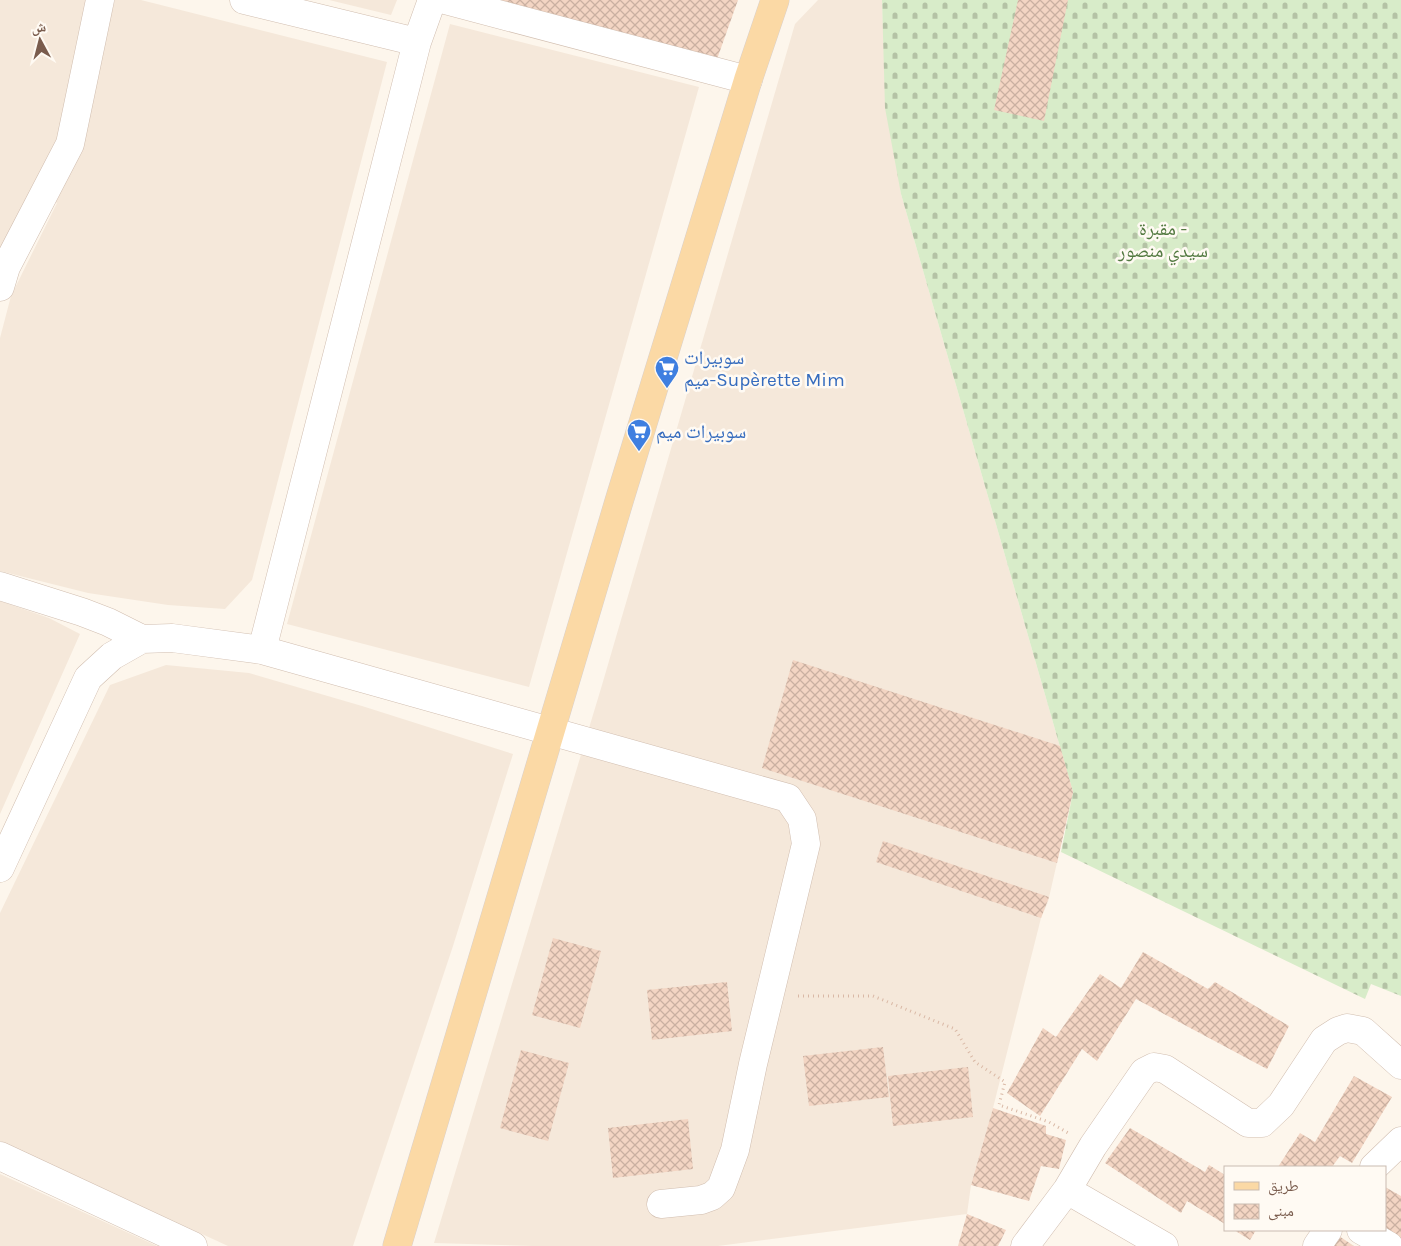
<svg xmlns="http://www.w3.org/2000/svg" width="1401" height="1246" font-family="Karla,'Noto Naskh Arabic',sans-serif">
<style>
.residential{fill:#f5e8da}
.cemetery{fill:url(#cemetery-stones)}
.building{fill:url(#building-cross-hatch)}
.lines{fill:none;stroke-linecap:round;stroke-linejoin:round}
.minor-casing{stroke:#d1beb0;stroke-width:29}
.major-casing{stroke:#dad1cd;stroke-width:29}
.path{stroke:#d9b8a5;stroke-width:3;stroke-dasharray:1 4;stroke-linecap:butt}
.minor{stroke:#fff;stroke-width:28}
.major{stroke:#fbd9a5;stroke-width:28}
.labels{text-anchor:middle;stroke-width:5;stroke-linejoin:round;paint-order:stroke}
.park-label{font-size:19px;fill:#537a41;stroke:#fffaf3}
.shop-label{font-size:19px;fill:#366cbe;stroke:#fffaf3;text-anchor:start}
</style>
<defs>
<pattern id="cemetery-stones" width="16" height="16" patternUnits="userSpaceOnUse" patternTransform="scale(1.25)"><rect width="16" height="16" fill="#d8ecc9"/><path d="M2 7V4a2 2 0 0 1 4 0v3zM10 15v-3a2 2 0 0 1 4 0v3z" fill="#b4c2a5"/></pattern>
<pattern id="building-cross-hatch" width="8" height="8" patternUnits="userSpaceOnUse" patternTransform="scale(1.25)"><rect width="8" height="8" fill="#f3d5c3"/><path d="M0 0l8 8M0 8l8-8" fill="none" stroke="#cab0a1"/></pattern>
</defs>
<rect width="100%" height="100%" fill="#fdf6ec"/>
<path class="residential" d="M0,0H91L63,136L0,258Z
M115,0H141L387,62L252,580L225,609L168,605L88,593L0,571V338L11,296L57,203L50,199L79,142Z
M329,0H397L391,15Z
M818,0H882L884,54L901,194L1073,792L1048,902L1041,918L993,1108L971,1185L967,1214L718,1246H533L434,1243L602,685L795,24Z
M450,24L699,87L529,687L287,624Z
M0,601L49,618L80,634L0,814Z
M166,665L249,673L362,706L513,754L453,946L353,1246H228L0,1141V913L110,685Z
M0,1174L157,1246H0Z"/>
<path class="cemetery" d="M882,0H1401V996L1371,984L1365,999L1061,852L1073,792L901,194L885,108Z"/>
<path class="building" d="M487,0H738L716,62Z
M1018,0H1068L1044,121L994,110Z
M793,660L1060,746L1073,792L1057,863L762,768Z
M883,841L1049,897L1041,918L876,862Z
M553,938L601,951L580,1028L532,1015Z
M1143,952L1208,989L1215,982L1289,1026L1267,1069L1136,999L1097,1061L1082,1049L1040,1116L1007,1093L1043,1028L1056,1037L1100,974L1121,988Z
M727,982L732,1031L652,1040L647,990Z
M883,1047L889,1097L809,1106L803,1056Z
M521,1050L569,1063L548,1141L500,1128Z
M968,1067L973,1117L893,1126L888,1076Z
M1354,1076L1392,1097L1352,1163L1340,1156L1332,1167H1278L1300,1133L1315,1142Z
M993,1108L1046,1126V1134L1066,1140L1059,1169L1041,1166L1029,1201L971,1185Z
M688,1119L693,1169L613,1178L608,1128Z
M1130,1128L1205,1172L1209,1165L1225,1175V1224L1187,1201L1181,1213L1105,1163Z
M1385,1187L1401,1196V1243L1385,1230Z
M967,1214L1006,1230L998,1246H958Z
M1234,1230H1256L1250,1240Z
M1339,1236L1354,1246H1332Z"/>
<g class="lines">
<defs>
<path id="minor" d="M244,0L417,42L432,0
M445,0L748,80
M417,42L262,650L788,798L802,819L806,844L753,1064L735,1150L721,1188L712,1196L701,1200L661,1204
M0,287L6,267L70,144L100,0
M0,586L82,612L108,622L142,639
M0,868L88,678L112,656L142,639L172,638L262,650
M0,1156L193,1246
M1374,1167L1401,1141
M1067,1190L1093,1146L1144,1072L1154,1067L1165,1069L1248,1123H1262L1281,1105L1324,1040L1338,1031L1347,1028L1363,1031L1401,1065
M1361,1230L1389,1246
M1025,1246L1067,1190L1164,1246
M1317,1246L1328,1230"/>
<path id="major" d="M397,1246L620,498L748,80L775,0"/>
</defs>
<use href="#minor" class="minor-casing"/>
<use href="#major" class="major-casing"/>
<path class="path" d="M798,996H873L955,1029L975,1062L1005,1082L999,1105L1049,1122L1070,1134"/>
<use href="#minor" class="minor"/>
<use href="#major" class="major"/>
</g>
<defs>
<symbol id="supermarket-pin" viewBox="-11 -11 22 30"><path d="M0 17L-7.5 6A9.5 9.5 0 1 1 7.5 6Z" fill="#3f7fe0" stroke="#fffaf3"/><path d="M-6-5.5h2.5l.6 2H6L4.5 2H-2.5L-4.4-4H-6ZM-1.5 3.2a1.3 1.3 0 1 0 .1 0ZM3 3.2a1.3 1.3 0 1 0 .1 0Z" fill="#fff"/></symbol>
</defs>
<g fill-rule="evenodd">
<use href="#supermarket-pin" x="653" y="354" width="28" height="38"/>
<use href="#supermarket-pin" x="625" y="417" width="28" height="38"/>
</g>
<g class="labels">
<g class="park-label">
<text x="1163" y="235">مقبرة -<tspan x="1163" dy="22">سيدي منصور</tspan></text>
</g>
<g class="shop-label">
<text x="684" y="364">سوبيرات<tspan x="684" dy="22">ميم-Supèrette Mim</tspan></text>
<text x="656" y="438">سوبيرات ميم</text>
</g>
</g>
<rect x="1224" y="1166" width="162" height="65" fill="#fffaf3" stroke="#cabbb1"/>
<rect x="1234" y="1182" width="25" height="8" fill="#fbd9a5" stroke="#cabbb1"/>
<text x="1268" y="1191" font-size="15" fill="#7a5c4d">طريق</text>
<rect x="1234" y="1204" width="25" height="15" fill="url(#building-cross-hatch)" stroke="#cabbb1"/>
<text x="1268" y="1216" font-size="15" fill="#7a5c4d">مبنى</text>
<g transform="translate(40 40) rotate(353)" stroke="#fffaf3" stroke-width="4" paint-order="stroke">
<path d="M0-4L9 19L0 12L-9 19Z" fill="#7a5c4d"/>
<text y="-8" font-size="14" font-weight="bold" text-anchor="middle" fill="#7a5c4d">ش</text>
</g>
</svg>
